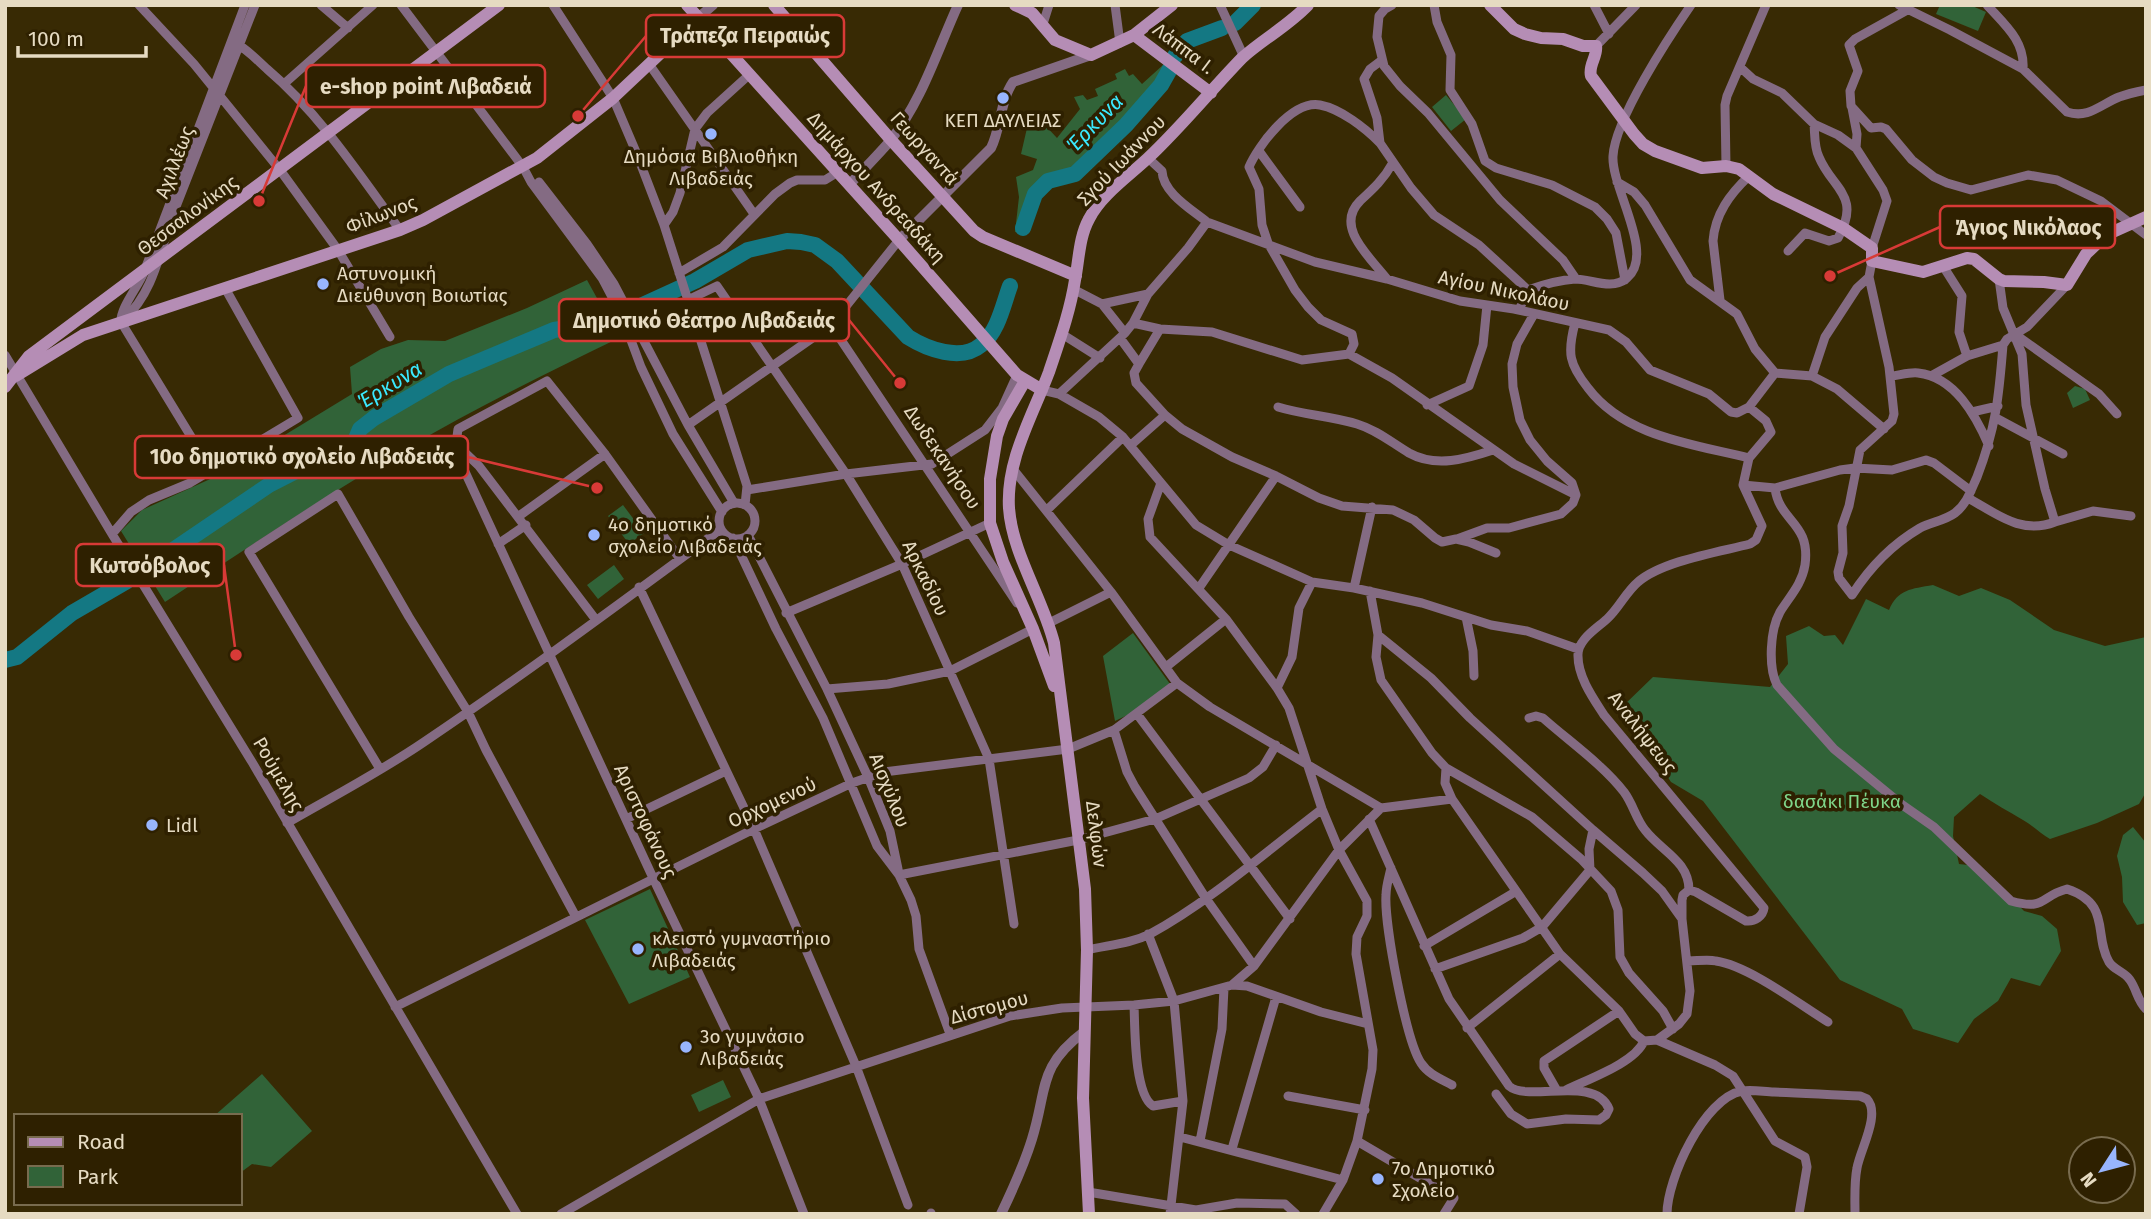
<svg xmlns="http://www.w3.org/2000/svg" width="2151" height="1219" font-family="'Fira Sans',sans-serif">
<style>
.green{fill:#316338}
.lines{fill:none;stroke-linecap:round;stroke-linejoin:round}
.river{stroke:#147883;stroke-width:16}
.minor{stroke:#846b83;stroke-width:9}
.tertiary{stroke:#846b83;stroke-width:10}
.secondary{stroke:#b58db5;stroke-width:12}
.poi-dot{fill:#98b5fd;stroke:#2e2000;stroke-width:2.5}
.labels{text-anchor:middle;stroke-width:7;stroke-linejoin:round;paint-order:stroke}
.street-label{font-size:19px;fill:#e6dbc2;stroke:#2e2000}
.poi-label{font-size:19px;fill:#e6dbc2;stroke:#2e2000;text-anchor:start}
.park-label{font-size:19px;fill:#7fd689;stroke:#2e2000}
.water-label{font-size:21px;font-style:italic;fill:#3ae9fe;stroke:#2e2000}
.leader{fill:none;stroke:#d83a37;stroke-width:2.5}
.callout-dot{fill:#d83a37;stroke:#2e2000;stroke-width:2.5}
.callout{fill:#2e2000;stroke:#d83a37;stroke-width:2.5}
.callout-label{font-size:21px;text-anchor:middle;font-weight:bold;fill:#e6dbc2}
</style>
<rect width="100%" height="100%" fill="#382a04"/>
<path class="green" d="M1940,5H1970L1986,12L1978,31L1936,14Z
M1163,65L1166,68C1146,105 1108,143 1076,169C1063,180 1044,176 1034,192C1027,202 1024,221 1020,233L1015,232L1019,197L1016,177L1033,170L1037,159L1021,154L1027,128L1039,131L1044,124L1057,138L1080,109L1074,97L1083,95L1087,100L1098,96L1095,89L1117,79L1115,74L1125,69L1129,76L1133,74L1142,84Z
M1446,95L1466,119L1451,131L1432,107Z
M587,280L619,338C547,373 476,408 407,448C324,497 245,549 165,602L121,531L142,510L219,475L352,394L350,367L381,349L408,340L445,341L527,308Z
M2075,386L2085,389L2090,400L2073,408L2067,393Z
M623,505L644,533L629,544L608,516Z
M614,565L624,579L598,599L587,585Z
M1933,585L1959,596L1981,588L2010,600L2054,630L2105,646L2146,637V792L2139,804L2097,823L2050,839C2040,833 2032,825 2023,820C2008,811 1995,804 1980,794L1954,817L1953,836L1959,864L1977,866L1998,883L2024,911L2042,916L2057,929L2061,951L2040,986L2011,978L1998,1001L1974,1019L1958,1043L1913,1029L1902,1009L1840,980L1703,801L1671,782L1622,707L1653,677L1770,687L1788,664L1786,636L1809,626L1824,636L1835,635L1843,645L1866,599L1889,610C1898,589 1911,589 1933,585Z
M1133,633L1170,684L1138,710L1115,721L1103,656Z
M2133,827L2146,843V923L2137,925L2123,902L2122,877L2117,856L2123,835Z
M650,889L690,977L629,1004L585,920Z
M262,1074L312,1131L271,1167L252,1164L240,1173V1116H214Z
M723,1080L731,1097L699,1112L691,1095Z"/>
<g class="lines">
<path class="river" d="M1235,23L1253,5
M1175,56L1187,41L1222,28
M1023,228L1035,194L1048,181L1075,174L1126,125L1161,85L1170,69
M636,308L695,281L748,250L787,241L801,242L815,245L837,261L908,337C927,349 961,362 981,345C998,332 1003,305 1010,286
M148,567L269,485L355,441L360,429L374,418L449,374L554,330L604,322
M5,660L17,657L72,613L127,581"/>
<path class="minor" d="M139,5L194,64L280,170L338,250L390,337
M321,5L348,28
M401,5L523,167L531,182L602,278L622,316L641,367L673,434L722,512
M553,5L613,98L636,152L664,225L747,486L745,505
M1115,5L1120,43
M1220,5L1244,57
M1392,5L1385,9L1379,16L1377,37L1384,66L1400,86L1428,113L1500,200L1563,260L1576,279
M1434,5L1437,22L1451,55L1450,90L1472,124L1485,161L1496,168L1552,185L1595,207L1607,219L1616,233L1625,280
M1594,5L1609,34
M1899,5L1950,30L2023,69L2067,112C2088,119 2100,105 2119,97C2127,94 2136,92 2146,90
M1987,5C2005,25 2025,41 2023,69
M1909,9L1855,39L1849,45L1858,71L1850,91L1851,106L1871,128L1881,127L1886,129L1912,160L1934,177L1947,183L1971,190L2028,175L2057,180L2101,201L2146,235
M1043,24L1049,5
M234,42C247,49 256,59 267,69C320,114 359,174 400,230
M1596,46L1636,5
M1382,60L1370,69L1364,79L1377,118L1380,143L1411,188L1434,215L1479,245L1528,290
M649,64L754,214
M1740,67L1753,79L1782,93L1814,124C1815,135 1814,147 1819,157C1832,189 1862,195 1838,238L1829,241L1805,233L1788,251
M285,83L373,5
M1852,108L1857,134L1856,148L1883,190L1887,201L1872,248
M1814,124L1838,135L1856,148
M1259,151L1300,207
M1148,158L1162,171C1163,193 1191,209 1207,222
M1726,166L1725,105L1727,96L1766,5
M539,182L587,244L614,284L688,425L734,503
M1617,182L1634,192L1645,205L1690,280L1737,314L1755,349L1775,373
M664,225L673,212L680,193L695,129L707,113L750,74
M1872,261L1869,277L1889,367L1894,414L1892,421L1860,450L1849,506L1842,526L1843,553L1838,572L1839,578L1852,595C1870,567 1891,545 1920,528C1931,522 1944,521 1955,513C1967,504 1971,490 1977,477C1996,428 1999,396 2003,345L2007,339L2027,327L2067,285
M1943,266L1962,296L1959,332L1967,356L2003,345
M679,273L723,247L775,194L790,183L797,180H825L838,172
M1387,279C1370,257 1334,227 1360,201C1373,189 1384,179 1392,164
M1073,289L1102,304L1148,294L1188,248L1207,222L1315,262L1387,279L1460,301L1514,309L1609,330L1626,342L1650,370L1709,394L1731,412L1737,413L1749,407L1775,373L1812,376L1825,337L1857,288L1869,277
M1720,300L1713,241C1715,214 1730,194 1749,176
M1519,310L1528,290C1542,285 1560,280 1575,279C1592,279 1611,291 1627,278C1656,254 1611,188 1613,156C1615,119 1669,37 1691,5
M124,319C155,292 161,245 175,209C201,141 228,73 255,5
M121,322C120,308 138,287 144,272L245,5
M121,322L212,471
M1133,323L1148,294
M1575,323C1567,353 1569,364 1588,388C1625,437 1693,444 1749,458
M831,325L1017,603
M627,329L717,286L846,474L902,564L989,759L1014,924
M1125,333L1133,323L1160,329L1212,332L1302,360L1349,354L1392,378L1514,464L1576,495
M1062,334L1100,358
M2016,335L2099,394L2117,414
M1120,338L1139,364L1134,373L1136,383L1165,415L1182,429L1232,457L1276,476L1319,498L1342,506L1393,510L1414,520L1435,538L1442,542L1456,539L1469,542L1496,553
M1349,354L1354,344L1352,334L1321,320L1308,307L1295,290L1268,243L1262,225L1259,189L1249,167C1258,146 1292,100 1320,105C1341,109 1365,128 1380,143
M5,355L112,534L252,762L517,1214
M1139,364L1160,329
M1812,376L1837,389L1884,429
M1891,376C1900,375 1910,372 1918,373C1955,377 1976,416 1989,446
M1931,376L1967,356
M1042,390L1059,394L1099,417L1123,437L1196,525L1229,545L1312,582L1354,588L1422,603L1491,625L1527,631L1578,649
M1059,394L1125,333L1102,304
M1427,405L1469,386L1483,345L1487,305
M1278,407C1304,415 1331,416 1357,424C1377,430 1392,443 1409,453C1436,468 1466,459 1493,450
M1972,412L1998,406
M1996,418L2063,454
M688,425L831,325L899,240
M456,444L479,466L596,620
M1131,445L1165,415
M1013,469L1111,592L1177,683L1210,707L1381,808
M1161,483L1148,519L1150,537L1226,619L1277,688L1289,708L1322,809L1339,850L1367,901V916L1357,937L1356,954L1373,1050L1372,1069L1357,1141L1343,1180L1323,1214
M1743,485L1749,458L1771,432L1766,421L1749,407
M1775,488C1779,522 1811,522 1805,565C1802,584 1790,596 1780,612C1770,630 1768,667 1777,685L1834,749L1901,804L1934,827L2011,901C2046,911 2040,896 2067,889C2112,904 2093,934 2109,962C2114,970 2125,972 2130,980C2137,990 2137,1000 2146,1009
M747,490L846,474L932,464L985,430L1002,408L1017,375
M1968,498C1997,514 2021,535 2055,522L2045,489L2026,405L2022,354L2003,308L1999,279
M719 521a18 18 0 1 1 36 0a18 18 0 1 1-36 0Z
M1048,509L1123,437
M519,516L605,454
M2055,522L2093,511L2131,516
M112,534L131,512L149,500L190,483L298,418L225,288
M748,535L827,689L868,777L890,831L898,869
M733,538L776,629L823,718L877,846L899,875L911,900L916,916L919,949L950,1034
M1457,539L1487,528H1509L1561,514L1573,503L1576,495L1572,483L1547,461L1530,440L1520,420L1513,387L1512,364L1517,344L1534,314
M498,544L526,525
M680,559L605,454L547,381L458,429L456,444L460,461L654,880L759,1099L804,1214
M639,587L754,829L856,1066L908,1205
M1199,588L1276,476
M1354,588L1372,507
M1370,591L1378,635L1376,657L1381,680L1432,753L1446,768L1445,783L1452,799
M786,613L902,564L990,523
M1466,617L1473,651L1474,676
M1049,623L1111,592
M1378,635L1431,678L1470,718L1593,830L1643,873L1662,891L1682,919
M1166,667L1226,619
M1277,688L1292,657L1299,608L1312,582
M827,689L888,684L950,671L1033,629
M1137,714L1290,919
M1529,718L1536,716L1543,718C1570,742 1602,764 1624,792C1633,804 1636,819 1645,830C1661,851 1689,861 1689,890
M1114,730L1127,772L1135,787L1205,897L1254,966
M1446,768L1532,817L1581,859L1611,891L1618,910L1620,957L1629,973L1663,1011L1673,1029
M380,769L249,552L338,494L409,617L468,712L486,750L576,917
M1381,808L1452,799L1560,954L1619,1011L1635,1034L1644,1041L1657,1040L1679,1024L1687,1014L1690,991L1682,919V900L1683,895L1689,890L1696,892L1746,921C1755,922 1763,916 1764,908L1604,715C1593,698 1578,677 1578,656C1577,640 1596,629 1607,619C1619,608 1626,592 1638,582C1662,561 1719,552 1750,544L1756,540L1762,526L1743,485L1775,488L1840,470L1855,468L1892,470L1926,460L1934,463L1971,491
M626,819L726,771
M1369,819L1449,999L1509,1086C1528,1103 1595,1074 1609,1109L1606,1115L1599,1120L1566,1119L1527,1124L1511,1114L1496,1094
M287,823C332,797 380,772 424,742C525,674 623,601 721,529
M1391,868C1389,877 1386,886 1386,895C1384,923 1406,1041 1421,1063C1428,1074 1441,1079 1452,1085
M899,875L1078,840L1155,819L1249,778L1263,767L1276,745
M1148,934L1174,1001L1183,1101L1170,1214
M1424,946L1515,892
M1087,950C1108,945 1130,944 1150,934C1209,902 1268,850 1322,809
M1689,961C1697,961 1708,959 1716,961C1749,966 1799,1004 1828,1022
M1435,969L1523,938L1542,927L1590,870L1589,849L1593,830
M1232,985L1247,986L1321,1012L1368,1024
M1134,1005C1135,1027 1134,1094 1153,1106L1183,1101
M395,1007L754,829L852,783L884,772L1068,749L1114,730L1177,683
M1467,1028L1560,954
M1657,1040L1715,1065L1733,1076L1775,1141L1805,1157L1807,1167L1799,1214
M1556,1089L1544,1068V1061L1619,1011
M1566,1090C1588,1079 1635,1063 1644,1041
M1288,1096L1365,1110
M1180,1137L1343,1180
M1200,1141L1222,1029L1224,988
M1357,1141L1454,1198L1444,1214
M1232,1149L1276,997
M1088,1192L1196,1210L1237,1203L1285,1204L1296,1214
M931,1213V1214
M561,1214L759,1099L1010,1016L1062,1008L1134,1005L1174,1001L1232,985L1254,966L1339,850L1381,808
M1667,1214C1667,1179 1704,1098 1742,1091C1752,1089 1765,1092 1774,1092C1803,1093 1832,1095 1860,1096L1867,1099C1881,1114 1860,1150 1857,1168C1854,1183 1855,1199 1855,1214"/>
<path class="tertiary" d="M698,18L713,5
M849,185C863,170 877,156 890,141C922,101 937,51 958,5
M899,240L991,148C1001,128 1000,101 1013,82L1091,55
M1001,1214C1013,1189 1024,1165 1032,1139C1048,1088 1037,1067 1085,1031"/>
<path class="secondary" d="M687,5L899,240L1017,375L1042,390
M774,5L891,140L974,231L983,237L1076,276
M1015,5L1032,13L1055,40L1091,55L1134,35L1172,5
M1490,5L1514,29L1525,34L1541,38L1563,39L1583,46H1596C1598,56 1588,65 1591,76L1634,134L1643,144L1655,151L1702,168L1726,166L1739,169L1773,194L1843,228L1872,248V261L1923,272L1967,258L1974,259L1999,279L2004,281L2044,282L2067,285L2086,254L2106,235L2146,217
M1134,35L1211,93
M16,376L83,335L400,230L423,220L537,158L613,98L698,18
M1025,381L1003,419L997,436L990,479V523L1003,562L1033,629L1054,686
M5,387L29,356L499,5
M1089,1214L1083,1098L1087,950L1085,889L1054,643C1043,599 1012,553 1009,508C1006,460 1033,415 1049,372C1059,342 1070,312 1075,280C1079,260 1079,237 1089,219C1101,195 1129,176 1148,158C1181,127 1210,91 1242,58C1263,39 1288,26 1308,5"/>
</g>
<g class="poi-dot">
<circle cx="1003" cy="98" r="7"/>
<circle cx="711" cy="134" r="7"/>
<circle cx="323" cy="284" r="7"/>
<circle cx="594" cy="535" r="7"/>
<circle cx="152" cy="825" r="7"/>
<circle cx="638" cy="949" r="7"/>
<circle cx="686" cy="1047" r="7"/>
<circle cx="1378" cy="1179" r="7"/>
</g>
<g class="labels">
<g class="street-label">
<text transform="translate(1184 48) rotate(37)" y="7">Λάππα Ι.</text>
<text transform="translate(925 148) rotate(48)" y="7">Γεωργαντά</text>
<text transform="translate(1121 160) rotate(-46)" y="7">Σγού Ιωάννου</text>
<text transform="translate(174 162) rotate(-69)" y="7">Αχιλλέως</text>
<text transform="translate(877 187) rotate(48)" y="7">Δημάρχου Ανδρεαδάκη</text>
<text transform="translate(381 214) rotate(-21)" y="7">Φίλωνος</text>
<text transform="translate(187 215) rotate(-37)" y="7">Θεσσαλονίκης</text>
<text transform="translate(1504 290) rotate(12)" y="7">Αγίου Νικολάου</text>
<text transform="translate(943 457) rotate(56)" y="7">Δωδεκανήσου</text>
<text transform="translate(926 578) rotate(64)" y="7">Αρκαδίου</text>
<text transform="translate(1643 732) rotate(52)" y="7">Αναλήψεως</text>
<text transform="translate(279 774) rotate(60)" y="7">Ρούμελης</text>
<text transform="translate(890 790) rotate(68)" y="7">Αισχύλου</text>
<text transform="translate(772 802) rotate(-25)" y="7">Ορχομενού</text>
<text transform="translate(646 821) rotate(65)" y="7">Αριστοφάνους</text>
<text transform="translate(1097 834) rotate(83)" y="7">Δελφών</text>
<text transform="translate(989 1007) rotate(-15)" y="7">Δίστομου</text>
</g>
<g class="poi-label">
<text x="1003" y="127" text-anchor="middle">ΚΕΠ ΔΑΥΛΕΙΑΣ</text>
<text x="711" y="163" text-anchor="middle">Δημόσια Βιβλιοθήκη<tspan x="711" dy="22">Λιβαδειάς</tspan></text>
<text x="337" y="280">Αστυνομική<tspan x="337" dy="22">Διεύθυνση Βοιωτίας</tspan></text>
<text x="608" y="531">4ο δημοτικό<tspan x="608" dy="22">σχολείο Λιβαδειάς</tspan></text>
<text x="166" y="832">Lidl</text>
<text x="652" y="945">κλειστό γυμναστήριο<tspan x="652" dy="22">Λιβαδειάς</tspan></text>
<text x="700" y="1043">3ο γυμνάσιο<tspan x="700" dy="22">Λιβαδειάς</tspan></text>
<text x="1392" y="1175">7ο Δημοτικό<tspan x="1392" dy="22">Σχολείο</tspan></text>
</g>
<g class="park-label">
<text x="1842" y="808">δασάκι Πέυκα</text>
</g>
<g class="water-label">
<text transform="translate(1095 123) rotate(-46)" y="7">Έρκυνα</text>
<text transform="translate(390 385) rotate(-31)" y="7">Έρκυνα</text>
</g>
</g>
<path class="leader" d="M578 116L646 36M259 201L306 86M1830 276L1940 227M900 383L849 320M597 488L468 457M236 655L224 565"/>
<g class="callout-dot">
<circle cx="578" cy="116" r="7"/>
<circle cx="259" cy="201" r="7"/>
<circle cx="1830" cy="276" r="7"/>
<circle cx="900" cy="383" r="7"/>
<circle cx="597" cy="488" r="7"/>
<circle cx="236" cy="655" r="7"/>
</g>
<g class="callout">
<rect x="646" y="15" width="198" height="42" rx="7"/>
<rect x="306" y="65" width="239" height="42" rx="7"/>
<rect x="1940" y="206" width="175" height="42" rx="7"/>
<rect x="559" y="299" width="290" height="42" rx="7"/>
<rect x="135" y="436" width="333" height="42" rx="7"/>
<rect x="76" y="544" width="148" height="42" rx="7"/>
</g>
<g class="callout-label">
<text x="745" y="43">Τράπεζα Πειραιώς</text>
<text x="426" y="94">e-shop point Λιβαδειά</text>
<text x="2028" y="235">Άγιος Νικόλαος</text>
<text x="704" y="328">Δημοτικό Θέατρο Λιβαδειάς</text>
<text x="302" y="464">10ο δημοτικό σχολείο Λιβαδειάς</text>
<text x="150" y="573">Κωτσόβολος</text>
</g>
<rect width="2151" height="1219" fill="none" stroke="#e6dbc2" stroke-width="14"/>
<rect x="14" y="1114" width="228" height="91" fill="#2e2000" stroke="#786b4e" stroke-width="2"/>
<rect x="28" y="1137" width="35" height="10" fill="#b58db5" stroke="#786b4e" stroke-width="2"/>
<text x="77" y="1149" font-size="21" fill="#e6dbc2">Road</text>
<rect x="28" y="1166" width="35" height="21" fill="#316338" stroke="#786b4e" stroke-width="2"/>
<text x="77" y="1184" font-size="21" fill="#e6dbc2">Park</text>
<g transform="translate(2102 1170) rotate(234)"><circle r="33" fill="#2e2000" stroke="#786b4e" stroke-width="2"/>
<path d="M0-5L12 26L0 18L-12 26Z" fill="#98b5fd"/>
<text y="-10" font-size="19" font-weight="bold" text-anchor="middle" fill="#e6dbc2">N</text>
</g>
<path d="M18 46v10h128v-10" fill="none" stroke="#e6dbc2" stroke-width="3.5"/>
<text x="28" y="46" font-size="21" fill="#e6dbc2" stroke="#2e2000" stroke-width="5" paint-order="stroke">100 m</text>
</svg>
